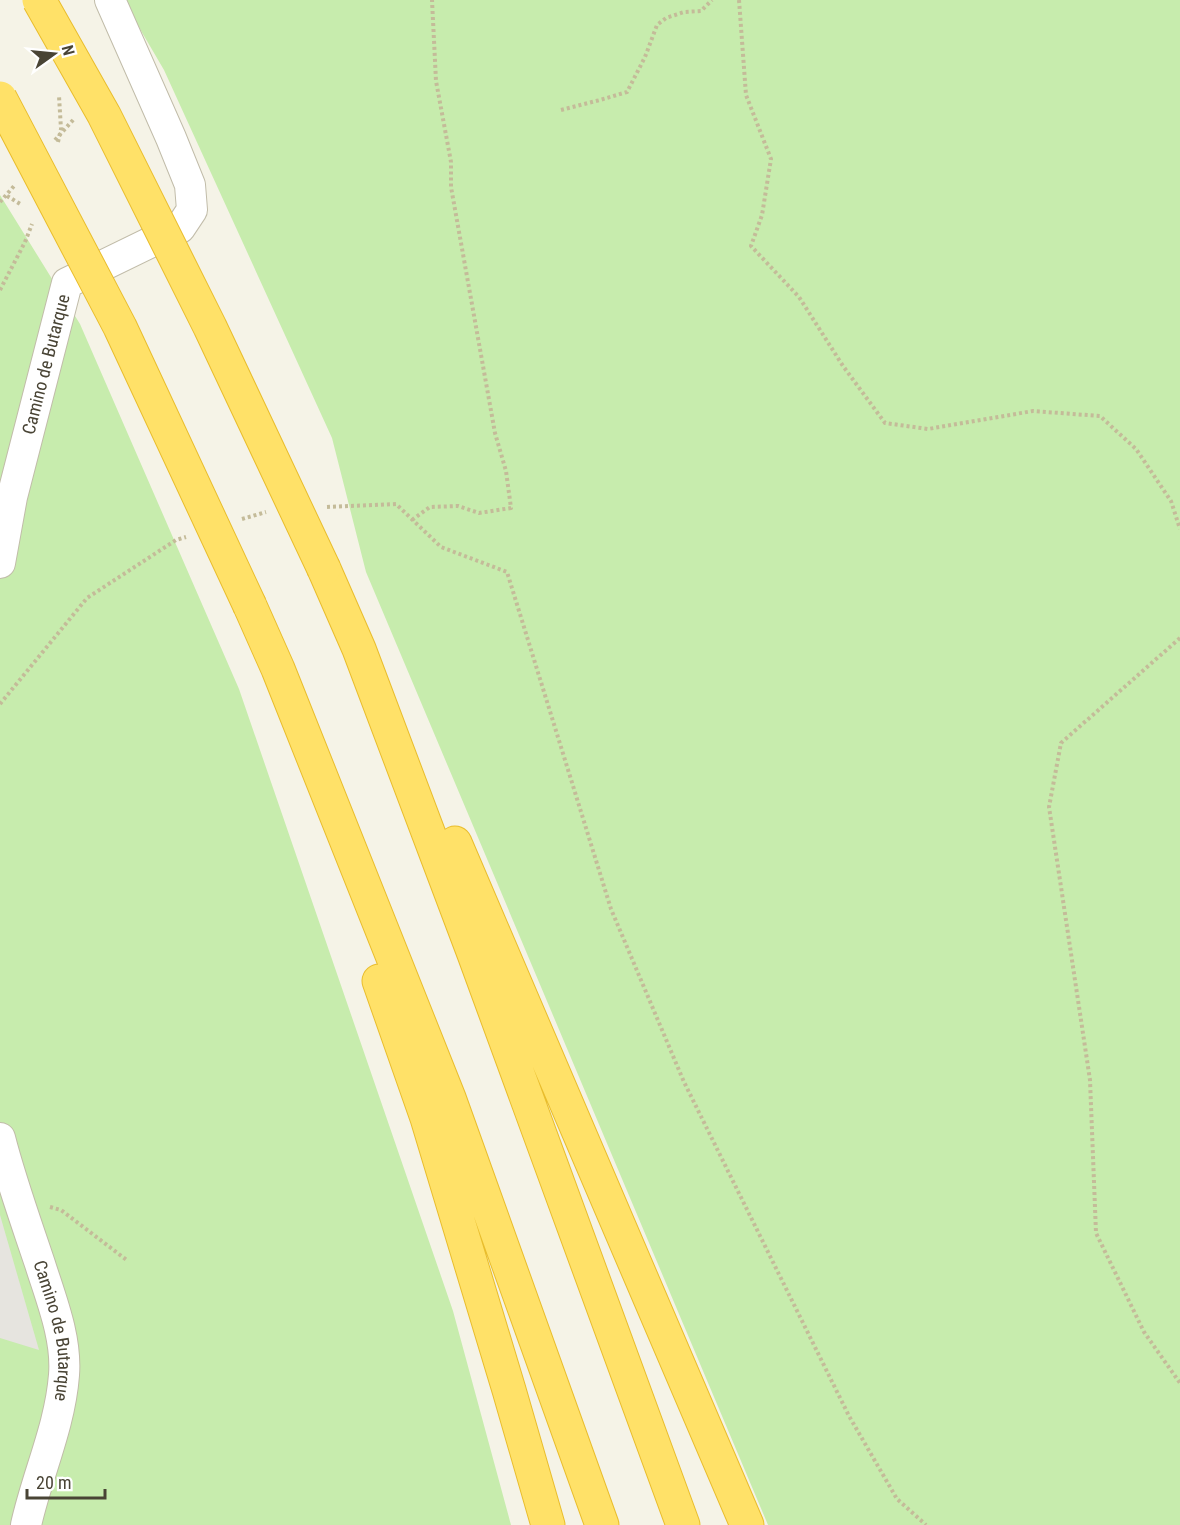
<svg xmlns="http://www.w3.org/2000/svg" width="1180" height="1525" font-family="'Roboto Condensed',sans-serif">
<style>
.green{fill:#c7ecad}
.parking{fill:#e6e4df}
.lines{fill:none;stroke-linecap:round;stroke-linejoin:round}
.minor-casing{stroke:#c1bca9;stroke-width:32}
.highway-casing{stroke:#e9bd2d;stroke-width:35}
.path{stroke:#c4bb99;stroke-width:4;stroke-dasharray:3 3;stroke-linecap:butt}
.minor{stroke:#fff;stroke-width:30}
.highway{stroke:#ffe168;stroke-width:33}
.highway-bridge-casing{stroke:#e9bd2d;stroke-width:35;stroke-linecap:butt}
.path-bridge{stroke:#c4bb99;stroke-width:4;stroke-dasharray:3 3;stroke-linecap:butt}
.highway-bridge{stroke:#ffe168;stroke-width:33}
.labels{text-anchor:middle;stroke-width:4.5;stroke-linejoin:round;paint-order:stroke}
.street-label{font-size:18px;fill:#494435;stroke:#fff}
</style>
<rect width="100%" height="100%" fill="#f5f3e7"/>
<path class="green" d="M123,0H1180V1525H768L366,572L332,438L164,70Z
M0,195L80,324L239,689L453,1311L511,1525H0Z"/>
<path class="parking" d="M0,1215L39,1350L0,1338Z"/>
<g class="lines">
<defs>
<g id="minor">
<path id="s1" d="M0,563L12,497L67,283L180,228L192,210L190,185L171,138L110,0"/>
<path id="s2" d="M0,1138C11,1181 26,1222 40,1264C51,1299 67,1338 64,1375C60,1427 37,1475 26,1525"/>
</g>
<path id="highway" d="M324,569L359,649L474,954L683,1525
M250,606L278,669L449,1098L602,1525
M455,843L747,1525
M379,981L427,1118L509,1390L548,1525"/>
</defs>
<use href="#minor" class="minor-casing"/>
<use href="#highway" class="highway-casing"/>
<path class="path" d="M739,0L746,95L771,159L762,215L751,246L799,297L843,366L885,423L928,429L1033,411L1100,416L1136,449L1171,501L1180,529
M561,110L600,100L627,92L645,57L657,25L666,18L684,12L701,11L712,0
M55,140L74,119
M7,196L22,205
M0,202L14,186
M0,290L25,242
M327,507L396,504L441,547L507,572L611,909L684,1082L849,1416L897,1499L926,1525
M242,519L266,512
M412,520L430,507L458,506L479,513L511,508L506,471L495,433L451,187V162L436,81L432,0
M1180,638L1061,743L1049,807L1090,1080L1096,1233L1144,1332L1180,1383
M0,704L87,598L176,540L186,537
M50,1207L61,1210L128,1261"/>
<use href="#minor" class="minor"/>
<use href="#highway" class="highway"/>
<defs>
<path id="highway-bridge" d="M39,0L104,115L210,327L324,569
M0,98L120,327L250,606"/>
</defs>
<use href="#highway-bridge" class="highway-bridge-casing"/>
<path class="path-bridge" d="M58,142L61,129L59,96
M25,242L32,224"/>
<use href="#highway-bridge" class="highway-bridge"/>
</g>
<g class="labels">
<g class="street-label">
<text dy="6" stroke="none"><textPath href="#s1" startOffset="204">Camino de Butarque</textPath></text>
<text dy="6" stroke="none"><textPath href="#s2" startOffset="201">Camino de Butarque</textPath></text>
</g>
</g>
<g transform="translate(54 54) rotate(75)" stroke="#ffffff" stroke-width="4.5" paint-order="stroke">
<path d="M0-4.5L10 22L0 15L-10 22Z" fill="#494435"/>
<text y="-9" font-size="16" font-weight="bold" text-anchor="middle" fill="#494435">N</text>
</g>
<path d="M27 1489v9h78v-9" fill="none" stroke="#494435" stroke-width="3"/>
<text x="36" y="1489" font-size="18" fill="#494435" stroke="#ffffff" stroke-width="4.5" paint-order="stroke">20 m</text>
</svg>
